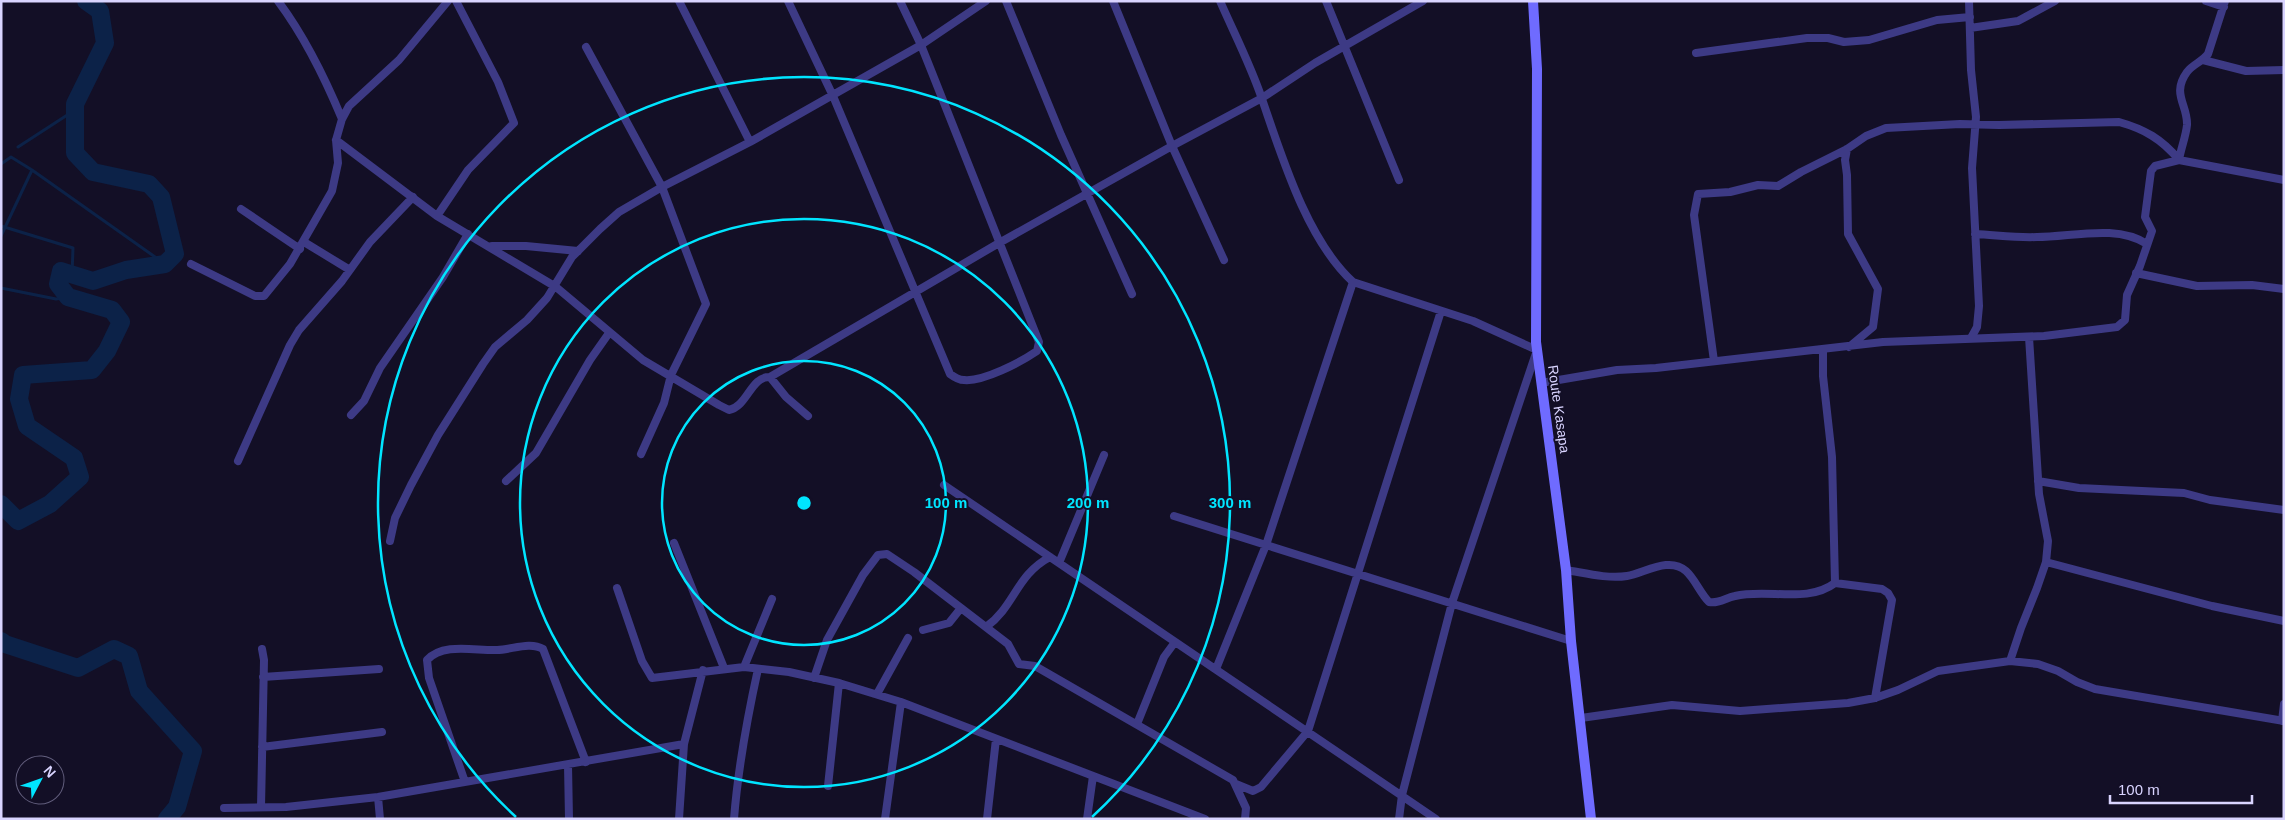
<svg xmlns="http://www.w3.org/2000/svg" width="2285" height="820" font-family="Arial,sans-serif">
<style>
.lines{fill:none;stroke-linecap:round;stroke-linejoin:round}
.stream{stroke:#0c2248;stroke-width:3}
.river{stroke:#0c2248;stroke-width:18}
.minor{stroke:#3d3a85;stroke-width:8}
.secondary{stroke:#6f6bff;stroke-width:10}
.ring{fill:none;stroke:#00e5ff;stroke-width:2.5}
.labels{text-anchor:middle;stroke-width:4;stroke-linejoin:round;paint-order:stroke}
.street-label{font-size:14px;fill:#d9d4ff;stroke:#130f26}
.centre{fill:#00e5ff;stroke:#130f26;stroke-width:2.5}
.ring-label{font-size:15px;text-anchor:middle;font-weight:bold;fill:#00e5ff;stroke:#130f26;stroke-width:4;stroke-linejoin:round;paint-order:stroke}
</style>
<rect width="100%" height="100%" fill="#130f26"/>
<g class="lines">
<path class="stream" d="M18,147L75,110
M1,164L11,157L32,170L1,236
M32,170L165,264
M1,226L73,248L72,275
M1,288L56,299L68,297"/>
<path class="river" d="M1,504L18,521L50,504L80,477L74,458L27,426L19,399L23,375L92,370L107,351L121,322L112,310L68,297L58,284L61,271L93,281L126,270L165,264L175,254L161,197L149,184L93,172L75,153V104L105,43L100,11L86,1
M1,641L5,644L78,668L114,649L129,656L139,691L193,751L177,807L167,819"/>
<path class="minor" d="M278,1C305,37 325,78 342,119
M679,1L750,142
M788,1L833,96L950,374C954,377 958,380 964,380C983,382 1021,362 1037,351L1039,342L921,45L900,1
M1006,1L1061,135L1132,294
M1113,1L1172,146L1224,260
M1220,1C1234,33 1251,66 1262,99C1282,157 1307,240 1353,282L1473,321L1537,350L1452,603L1402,795L1399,819
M1326,1L1399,180
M1969,1L1971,70L1976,117L1972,168L1979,306L1977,327L1971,338
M2206,1L2224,7
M1970,28L2018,21L2055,1
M586,47L662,187L706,304L671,375L664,403L641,454
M1696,53L1807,38H1828L1844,42L1869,40L1937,20L1970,17
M2203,60L2246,71L2284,70
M336,140L437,216L556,287L643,360L719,405L729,410C747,407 751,376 770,377L786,397L808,416
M1847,149L1845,160L1847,175L1848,234L1878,289L1873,327L1849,347
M241,209L300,249
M437,216L468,170L514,123L498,82L456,1
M1975,234C1996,235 2017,238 2037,237C2072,237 2116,224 2147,244
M304,242L350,270
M492,246H526L578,251
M191,264L255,296H264L290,264L332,191L338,163L336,140L342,119L349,106L399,60L448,1
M2136,273L2197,286L2252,285L2284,289
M1823,349V376L1832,457L1835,583
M1714,361L1694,215L1698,194L1730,192L1758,185L1778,186L1801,172L1847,149L1866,136L1886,128L1960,124L1999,125L2119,122C2144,129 2162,139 2179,160L2284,180
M770,377L999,243L1172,146L1262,98L1315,63L1423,1
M1541,383L1617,370L1656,368L1883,342L2044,336L2117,327L2125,320L2127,295L2140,266L2152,231L2145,217L2151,171L2155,166L2179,160C2181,148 2186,136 2187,125C2188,105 2171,94 2187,72C2193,64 2202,62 2208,54L2225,1
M351,415L364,401L380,368L443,277L468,234
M238,461L290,345L299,330L342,281L370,242L413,197
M506,481L536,453L590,360L609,333
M2038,481L2079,488L2184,493L2210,500L2284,510
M944,485L1436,819
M1174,516L1571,641
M390,541L395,518L411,485L438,435L483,364L495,347L527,320L547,298L572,257L600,229L619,212L662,187L750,142L921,45L986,1
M674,543L724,668
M2046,562L2212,606L2284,621
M1059,563L1104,455
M1566,570C1585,573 1607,579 1627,576C1645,573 1669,556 1686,571C1695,579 1700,593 1709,602C1719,604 1725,598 1735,596C1767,588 1807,604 1835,583L1882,589L1888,593L1892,600L1875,698
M617,588L642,661L652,678L744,667L789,672L839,683L901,702L1205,819
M986,627C1015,606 1016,575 1050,557
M923,630L949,623L961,608
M2010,661L2021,628L2037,588L2046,562L2048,541L2039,494L2029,337
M744,667L772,599
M1216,669L1266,545L1353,282
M263,677L379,669
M814,678L827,640L863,575L878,555L887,554L914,572L1008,644L1019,664L1035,666L1233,780L1246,808L1245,819
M877,694L908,638
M1581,718L1672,705L1740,711L1848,703L1875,698L1898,690L1938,671L2010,661L2038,664L2058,671L2077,682L2095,689L2284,721
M2282,721L2284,704
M1137,724L1164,657L1175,642
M262,747L382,732
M568,765L569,819
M465,782L429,678L427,660C443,642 476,651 497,650C511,650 530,641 543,649L586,762
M1236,784L1253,791L1261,787L1308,731L1441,311
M828,786L839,683
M378,797L380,819
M261,807L264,660L262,649
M224,808L286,807L378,797L684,744
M679,819L684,744L703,670
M734,819C738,768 747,719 758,669
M885,819L901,702
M987,819L996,739
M1087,819L1093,776"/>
<path class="secondary" d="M1533,1L1537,69L1536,342L1566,570L1571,641L1591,819"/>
</g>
<g class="ring">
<circle cx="804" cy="503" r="142"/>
<circle cx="804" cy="503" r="284"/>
<path d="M516 817A426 426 0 1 1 1092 817"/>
</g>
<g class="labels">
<g class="street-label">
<text transform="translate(1559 409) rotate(82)" y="5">Route Kasapa</text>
</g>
</g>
<circle cx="804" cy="503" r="8" class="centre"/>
<g class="ring-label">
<text x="946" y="508">100 m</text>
<text x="1088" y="508">200 m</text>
<text x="1230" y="508">300 m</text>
</g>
<rect width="2285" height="820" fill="none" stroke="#d9d4ff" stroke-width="5"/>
<g transform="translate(40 780) rotate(49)"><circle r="24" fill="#130f26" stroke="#625e7d"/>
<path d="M0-4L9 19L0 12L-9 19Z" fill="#00e5ff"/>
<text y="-8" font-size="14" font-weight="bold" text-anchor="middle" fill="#d9d4ff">N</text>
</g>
<path d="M2110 795v8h142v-8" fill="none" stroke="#d9d4ff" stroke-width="2.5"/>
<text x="2118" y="795" font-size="15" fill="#d9d4ff" stroke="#130f26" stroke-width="4" paint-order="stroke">100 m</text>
</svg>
